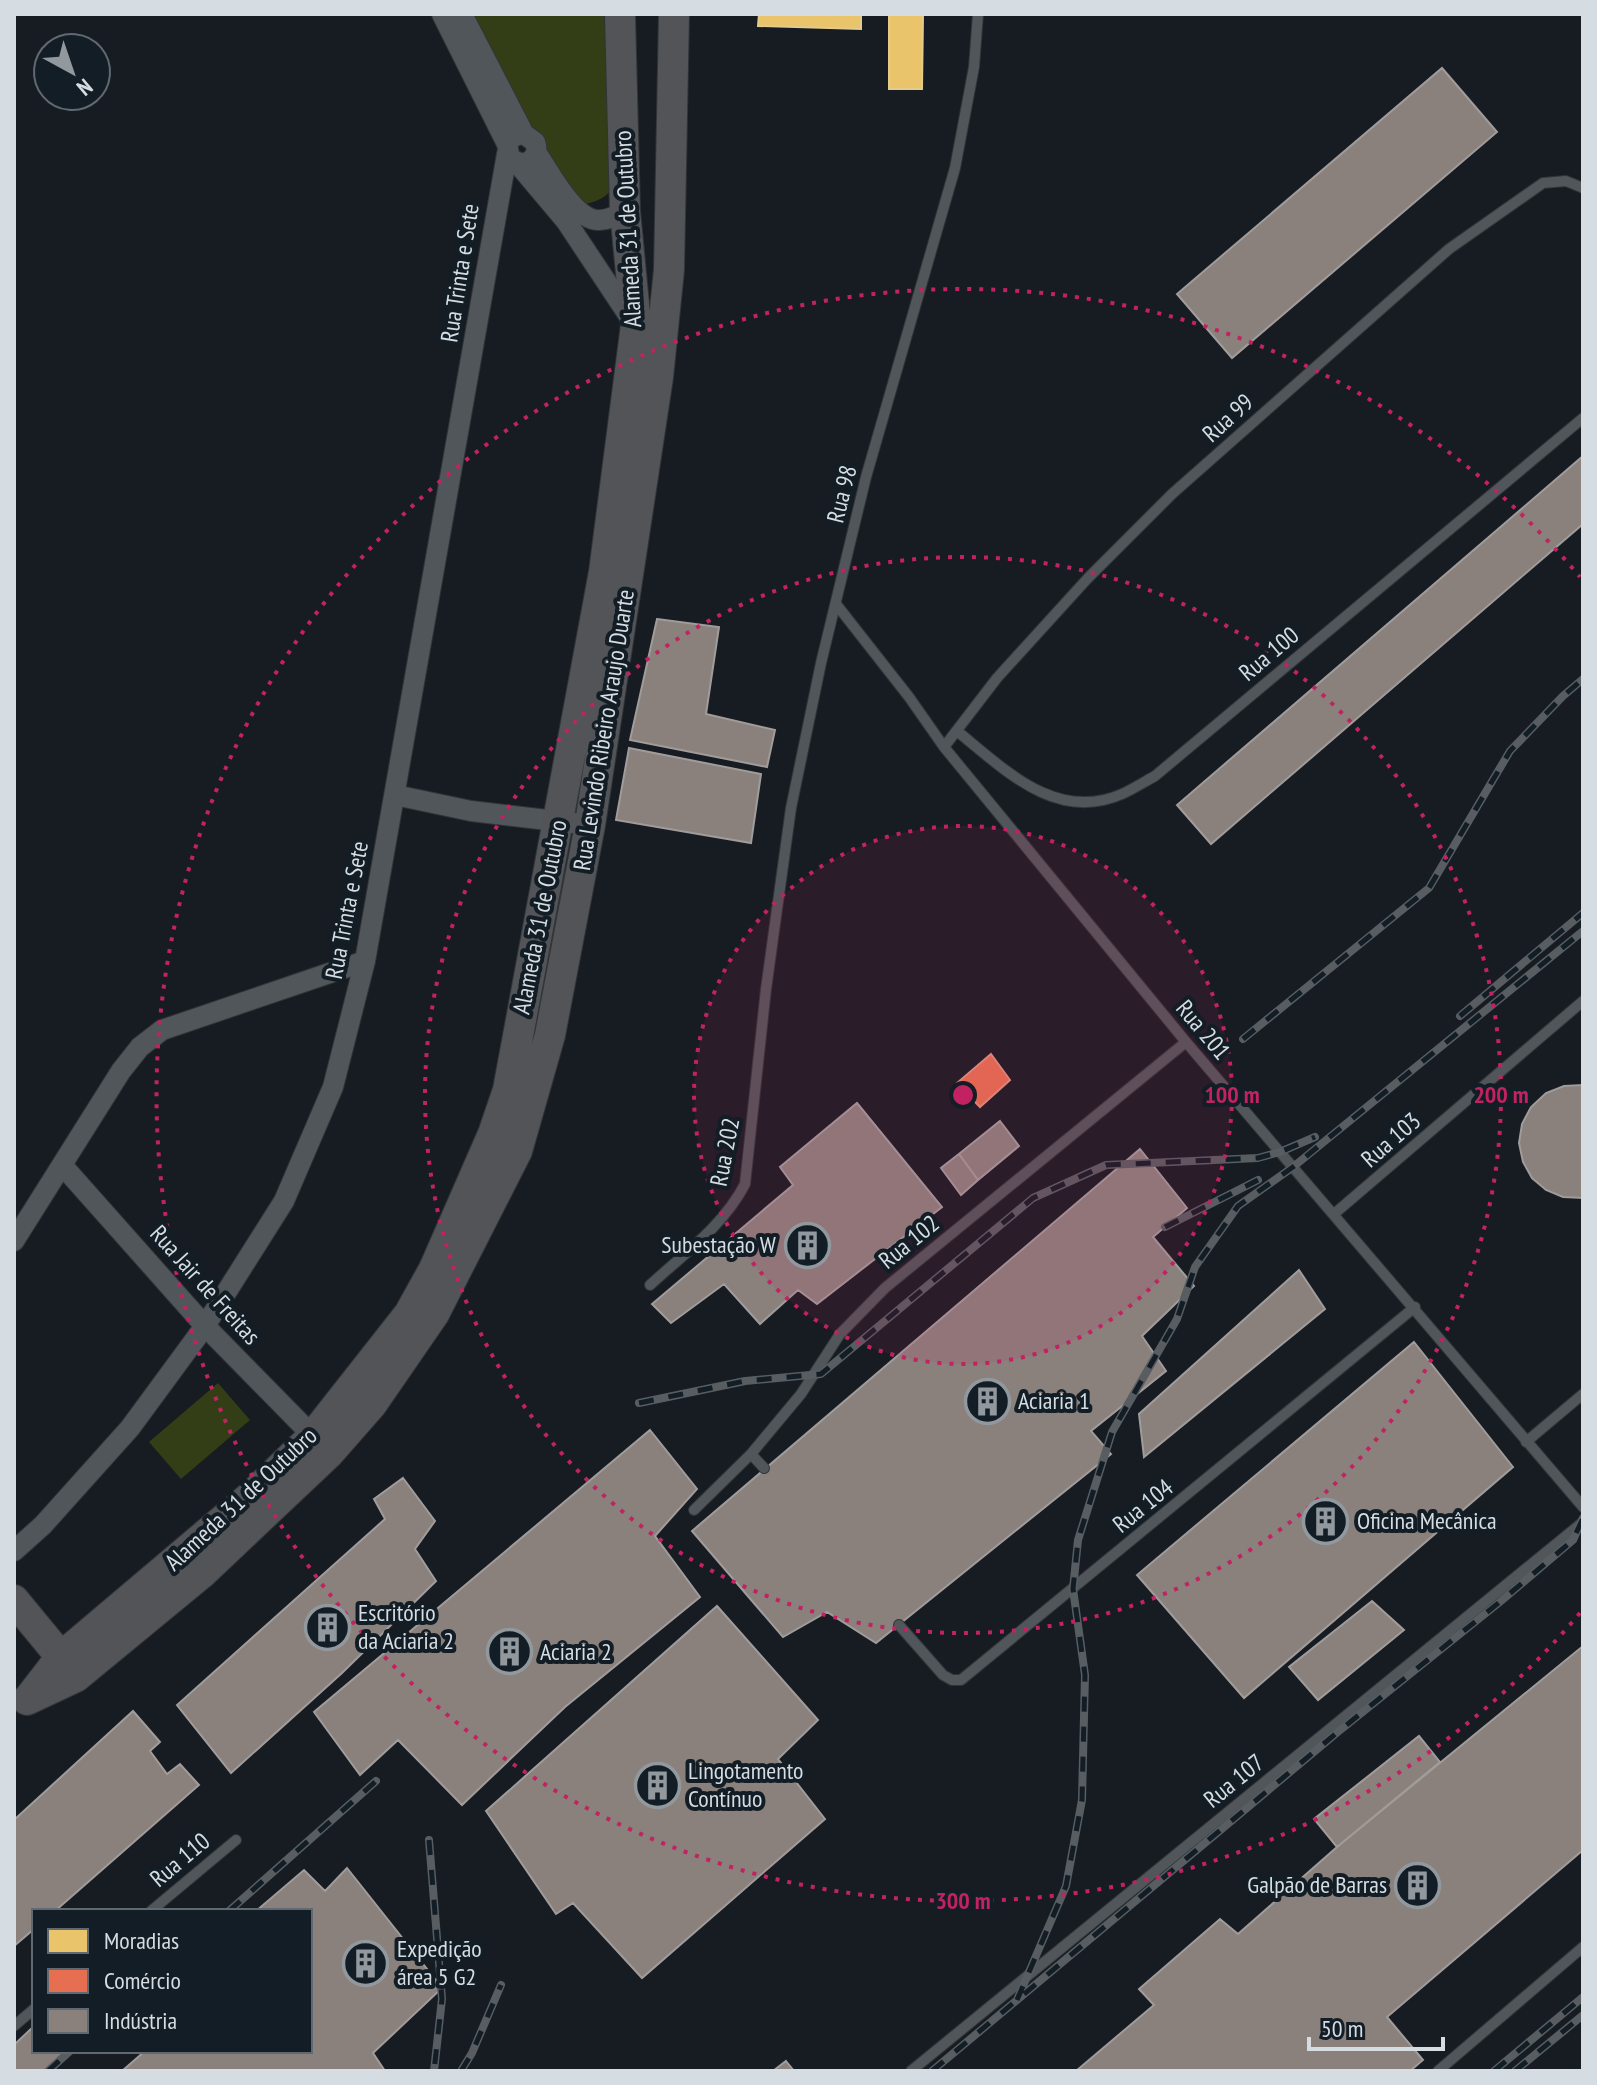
<svg xmlns="http://www.w3.org/2000/svg" width="1597" height="2085" font-family="'PT Sans Narrow',sans-serif">
<style>
.green{fill:#333e16}
.homes{fill:#e9c46a;stroke:#e3cb8e;stroke-width:2}
.shops{fill:#e76f51;stroke:#e2907c;stroke-width:2}
.industry{fill:#8a817c;stroke:#a09c9b;stroke-width:2}
.lines{fill:none;stroke-linecap:round;stroke-linejoin:round}
.service-casing{stroke:#313539;stroke-width:12}
.minor-casing{stroke:#313539;stroke-width:22}
.secondary-casing{stroke:#313539;stroke-width:32}
.service{stroke:#51565a;stroke-width:10}
.minor{stroke:#51565a;stroke-width:20}
.secondary{stroke:#525458;stroke-width:30}
.rail-casing{stroke:#585d61;stroke-width:8}
.rail{stroke:#121d25;stroke-width:5;stroke-dasharray:15;stroke-linecap:butt}
.ring{fill:none;stroke:#c32262;stroke-width:4;stroke-dasharray:4 8}
.labels{text-anchor:middle;stroke-width:8;stroke-linejoin:round;paint-order:stroke}
.street-label{font-size:24px;fill:#d5dce2;stroke:#121d25}
.poi-label{font-size:24px;fill:#d5dce2;stroke:#121d25;text-anchor:start}
.centre{fill:#c32262;stroke:#121d25;stroke-width:4}
.ring-label{font-size:24px;text-anchor:middle;font-weight:bold;fill:#c32262;stroke:#121d25;stroke-width:8;stroke-linejoin:round;paint-order:stroke}
</style>
<rect width="100%" height="100%" fill="#161c21"/>
<path class="green" d="M472,14H604L618,176C611,194 604,200 585,204L565,189Z
M218,1383L250,1420L181,1479L149,1442Z"/>
<path class="homes" d="M759,14H861V29L758,26Z
M889,14H923L922,89H889Z"/>
<path class="shops" d="M991,1054L1010,1080L980,1107L957,1083Z"/>
<path class="industry" d="M1442,68L1497,132L1232,358L1177,294Z
M1583,456V524L1211,844L1177,805Z
M657,619L719,627L706,714L775,730L767,767L630,740Z
M629,748L761,774L751,843L616,820Z
M1583,1085V1198L1563,1197L1546,1190L1532,1178L1523,1162L1519,1143L1522,1124L1531,1107L1546,1093L1564,1086Z
M857,1103L942,1207L817,1304L798,1290L760,1324L724,1284L671,1323L652,1304L793,1185L780,1167Z
M1000,1121L1019,1146L978,1180L959,1154Z
M1140,1149L1187,1208L1153,1237L1194,1286L1142,1336L1166,1371L1091,1431L1111,1454L876,1643L827,1612L783,1637L692,1531Z
M959,1154L978,1180L961,1195L941,1168Z
M1299,1270L1325,1309L1144,1457L1139,1414Z
M1414,1342L1513,1467L1244,1698L1137,1575Z
M650,1430L697,1489L655,1536L700,1597L565,1707L462,1805L398,1740L360,1775L314,1712Z
M403,1478L435,1521L415,1549L436,1581L342,1673L231,1773L177,1705L385,1519L374,1499Z
M1372,1601L1404,1630L1318,1700L1289,1667Z
M717,1606L818,1720L778,1759L825,1819L642,1978L573,1903L556,1914L486,1811Z
M1583,1646V1850L1387,2017L1423,2060L1410,2071H1076L1154,2005L1139,1989L1220,1919L1238,1934L1337,1847Z
M133,1711L160,1742L150,1751L167,1774L180,1764L199,1785L55,1911H34V1929L14,1946V1820Z
M1419,1736L1440,1762L1337,1847L1314,1819Z
M347,1868L442,1988L373,2053L385,2071H122L145,2051H310V1911H256L304,1870L325,1891Z
M34,2026V2051H67L44,2071H14V2045Z
M786,2061L794,2071H773Z"/>
<g class="lines">
<defs>
<path id="service" d="M836,604L909,697L944,747L1186,1042L1583,1507
M957,731C1004,769 1056,823 1122,794C1133,789 1144,782 1155,776L1583,418
M944,747L997,678L1088,578L1172,494L1449,249L1543,183L1566,181L1583,188
M1334,1214L1583,1001
M650,1285C684,1254 724,1225 745,1184L766,989L791,808L821,663L866,477L955,168L974,67L978,14
M1526,1442L1583,1394
M751,1454L764,1468
M694,1510L751,1454L801,1394L840,1334L885,1288L1186,1042
M899,1625L943,1675L952,1680H961L1415,1307
M151,1911L236,1840
M14,2026L34,2009
M911,2071L1583,1522
M1438,2071L1583,1947"/>
<path id="minor" d="M442,14L507,144L510,159L523,164C534,161 539,153 535,142L524,134L514,136L507,144
M462,14L524,134
M536,152C549,171 575,222 600,220C609,220 617,215 625,211
M518,164L566,221L633,322
M395,795L471,811L590,825
M62,1165L205,1326L313,1436
M14,1241L121,1071L140,1047L162,1030L365,961
M14,1551L43,1525L130,1428L205,1326L284,1201L333,1087L365,961L507,154"/>
<path id="secondary" d="M14,1600L61,1657
M30,1697L61,1657L250,1497L313,1436L409,1314L434,1269L493,1134L508,1090L604,572L636,325L625,211L620,14
M27,1700L76,1677L201,1574L329,1453L372,1404L434,1314L517,1151L550,1035L590,825L658,377L669,270L674,14"/>
</defs>
<use href="#service" class="service-casing"/>
<use href="#minor" class="minor-casing"/>
<use href="#secondary" class="secondary-casing"/>
<use href="#service" class="service"/>
<use href="#minor" class="minor"/>
<use href="#secondary" class="secondary"/>
<defs>
<path id="rail" d="M1460,1016L1583,913
M1243,1039L1429,888L1510,751L1563,696L1583,679
M1165,1227L1258,1180
M639,1403L745,1381L821,1374L1033,1198L1106,1165L1258,1158L1280,1152L1315,1137
M429,1840L442,1999L434,2071
M229,1911L376,1781
M1017,2000L1066,1886L1082,1800L1085,1675L1073,1589L1078,1540L1112,1432L1177,1319L1195,1267L1238,1206L1293,1167L1583,931
M48,2071L70,2051
M461,2071L472,2053L501,1985
M932,2071L1339,1731L1501,1601L1573,1540L1583,1518
M1494,2071L1583,1997
M1515,2071L1583,2015"/>
</defs>
<use href="#rail" class="rail-casing"/>
<use href="#rail" class="rail"/>
</g>
<circle cx="963" cy="1095" r="269" fill="#c32262" fill-opacity=".12"/>
<g class="ring">
<circle cx="963" cy="1095" r="269"/>
<circle cx="963" cy="1095" r="538"/>
<path d="M1580 1613A806 806 0 1 1 1580 577"/>
</g>
<defs>
<symbol id="building-ring" viewBox="-11 -11 22 22"><circle r="9.5" fill="#121d25" stroke="#92999e" stroke-width="1.5"/><path d="M-4-6H4V6H1V3H-1V6H-4ZM-2.5-4.3h1.7v1.8h-1.7ZM.8-4.3h1.7v1.8H.8ZM-2.5-1h1.7V.8h-1.7ZM.8-1h1.7V.8H.8Z" fill="#92999e"/></symbol>
</defs>
<g fill-rule="evenodd">
<use href="#building-ring" x="782" y="1220" width="51" height="51"/>
<use href="#building-ring" x="962" y="1376" width="51" height="51"/>
<use href="#building-ring" x="1300" y="1496" width="51" height="51"/>
<use href="#building-ring" x="302" y="1602" width="51" height="51"/>
<use href="#building-ring" x="484" y="1626" width="51" height="51"/>
<use href="#building-ring" x="632" y="1760" width="51" height="51"/>
<use href="#building-ring" x="1392" y="1860" width="51" height="51"/>
<use href="#building-ring" x="340" y="1938" width="51" height="51"/>
</g>
<g class="labels">
<g class="street-label">
<text transform="translate(628 229) rotate(-93)" y="8">Alameda 31 de Outubro</text>
<text transform="translate(460 273) rotate(-81)" y="8">Rua Trinta e Sete</text>
<text transform="translate(1228 418) rotate(-42)" y="8">Rua 99</text>
<text transform="translate(842 494) rotate(-76)" y="8">Rua 98</text>
<text transform="translate(1269 654) rotate(-40)" y="8">Rua 100</text>
<text transform="translate(604 730) rotate(-81)" y="8">Rua Levindo Ribeiro Araujo Duarte</text>
<text transform="translate(347 910) rotate(-79)" y="8">Rua Trinta e Sete</text>
<text transform="translate(540 917) rotate(-79)" y="8">Alameda 31 de Outubro</text>
<text transform="translate(1203 1030) rotate(50)" y="8">Rua 201</text>
<text transform="translate(1391 1140) rotate(-41)" y="8">Rua 103</text>
<text transform="translate(725 1152) rotate(-79)" y="8">Rua 202</text>
<text transform="translate(909 1242) rotate(-39)" y="8">Rua 102</text>
<text transform="translate(205 1285) rotate(48)" y="8">Rua Jair de Freitas</text>
<text transform="translate(241 1499) rotate(-43)" y="8">Alameda 31 de Outubro</text>
<text transform="translate(1143 1506) rotate(-39)" y="8">Rua 104</text>
<text transform="translate(1234 1781) rotate(-39)" y="8">Rua 107</text>
<text transform="translate(180 1860) rotate(-40)" y="8">Rua 110</text>
</g>
<g class="poi-label">
<text x="776" y="1253" text-anchor="end">Subestação W</text>
<text x="1018" y="1409">Aciaria 1</text>
<text x="1357" y="1529">Oficina Mecânica</text>
<text x="358" y="1621">Escritório<tspan x="358" dy="28">da Aciaria 2</tspan></text>
<text x="540" y="1660">Aciaria 2</text>
<text x="688" y="1779">Lingotamento<tspan x="688" dy="28">Contínuo</tspan></text>
<text x="1387" y="1893" text-anchor="end">Galpão de Barras</text>
<text x="397" y="1957">Expedição<tspan x="397" dy="28">área 5 G2</tspan></text>
</g>
</g>
<circle cx="963" cy="1095" r="12" class="centre"/>
<g class="ring-label">
<text x="1232" y="1103">100 m</text>
<text x="1501" y="1103">200 m</text>
<text x="963" y="1909">300 m</text>
</g>
<rect width="1597" height="2085" fill="none" stroke="#d5dce2" stroke-width="32"/>
<rect x="32" y="1909" width="280" height="144" fill="#121d25" stroke="#606971" stroke-width="2"/>
<rect x="48" y="1929" width="40" height="24" fill="#e9c46a" stroke="#606971" stroke-width="2"/>
<text x="104" y="1949" font-size="24" fill="#d5dce2">Moradias</text>
<rect x="48" y="1969" width="40" height="24" fill="#e76f51" stroke="#606971" stroke-width="2"/>
<text x="104" y="1989" font-size="24" fill="#d5dce2">Comércio</text>
<rect x="48" y="2009" width="40" height="24" fill="#8a817c" stroke="#606971" stroke-width="2"/>
<text x="104" y="2029" font-size="24" fill="#d5dce2">Indústria</text>
<g transform="translate(72 72) rotate(140)"><circle r="38" fill="#121d25" stroke="#606971" stroke-width="2"/>
<path d="M0-6L14 30L0 20L-14 30Z" fill="#92999e"/>
<text y="-12" font-size="22" font-weight="bold" text-anchor="middle" fill="#d5dce2">N</text>
</g>
<path d="M1309 2037v12h134v-12" fill="none" stroke="#d5dce2" stroke-width="4"/>
<text x="1321" y="2037" font-size="24" fill="#d5dce2" stroke="#121d25" stroke-width="6" paint-order="stroke">50 m</text>
</svg>
